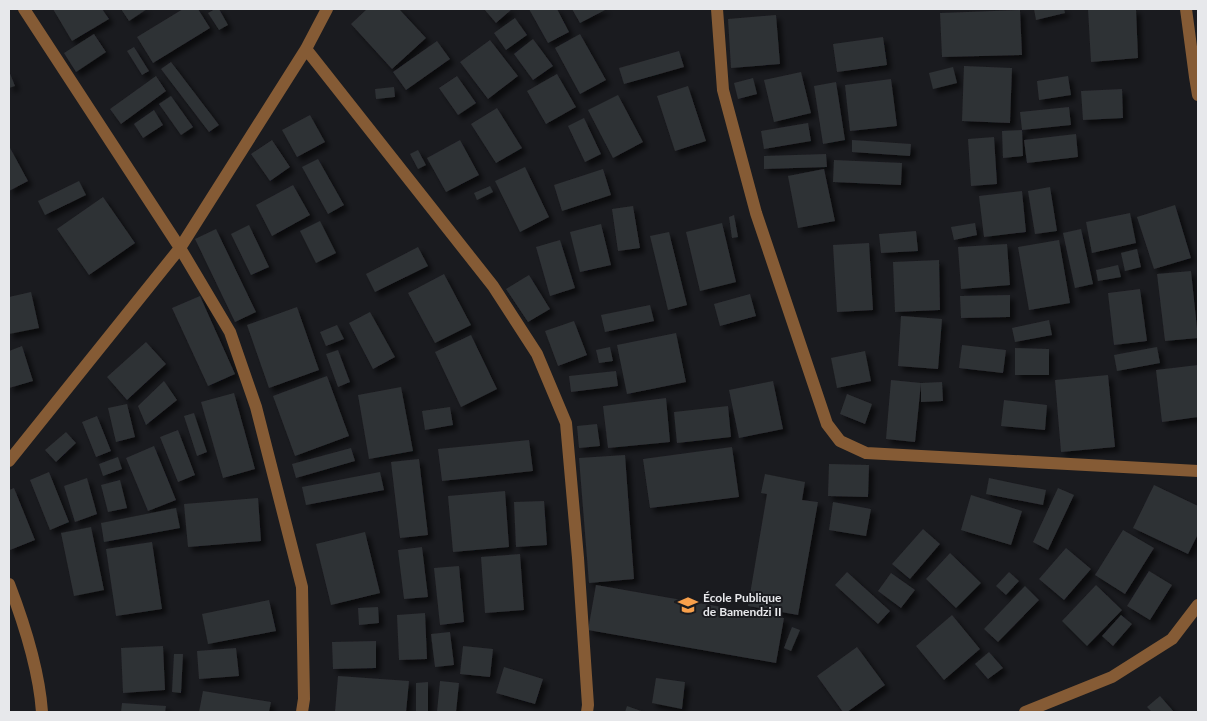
<svg xmlns="http://www.w3.org/2000/svg" width="1207" height="721" font-family="Lato,sans-serif">
<style>
.building{fill:#2f3135;filter:url(#shadow)}
.lines{fill:none;stroke-linecap:round;stroke-linejoin:round}
.minor{stroke:#855b35;stroke-width:12}
.labels{text-anchor:middle;stroke-width:4;stroke-linejoin:round;paint-order:stroke}
.poi-label{font-size:12px;font-weight:bold;fill:#e7e8eb;stroke:#1a1b1f;text-anchor:start}
</style>
<defs>
<filter id="shadow"><feDropShadow dx="4.5" dy="4.5" stdDeviation="2.5" flood-color="#0009"/></filter>
</defs>
<rect width="100%" height="100%" fill="#1a1b1f"/>
<path class="building" d="M53,9H102L109,19L72,41Z
M121,9H147L129,21Z
M183,9H198L210,28L153,63L137,37Z
M215,9H219L228,25L219,30L208,13Z
M367,9H399L426,38L392,69L351,24Z
M484,9H512L496,23Z
M529,9H557L569,32L548,43Z
M572,9H607L580,23Z
M1034,9H1064L1065,13L1036,20Z
M1088,9H1136L1138,58L1091,62Z
M1020,10L1022,55L942,57L940,13Z
M776,15L780,64L731,68L728,19Z
M515,18L527,35L506,50L494,33Z
M94,34L106,52L76,72L64,53Z
M580,34L606,80L580,94L555,48Z
M883,37L887,65L837,72L833,44Z
M533,39L553,66L533,80L514,54Z
M490,40L518,76L488,99L460,62Z
M437,41L450,59L406,90L393,72Z
M134,47L149,71L142,75L127,51Z
M679,51L684,67L624,84L619,68Z
M171,62L219,125L209,132L161,69Z
M964,66L1012,68L1010,123L962,121Z
M953,67L957,83L933,89L929,73Z
M9,71L15,86L9,88Z
M801,72L811,113L774,122L764,80Z
M557,74L576,107L546,124L527,91Z
M156,76L166,91L121,124L110,109Z
M457,76L476,103L458,115L439,88Z
M1068,76L1071,95L1039,100L1037,81Z
M753,78L757,94L738,99L734,83Z
M891,79L897,126L850,131L845,85Z
M836,82L845,140L823,144L814,86Z
M688,86L706,141L675,151L657,96Z
M394,87L395,97L376,99L375,89Z
M1122,89L1123,118L1083,120L1081,91Z
M618,95L643,142L613,158L588,110Z
M171,96L193,127L181,135L159,104Z
M1069,107L1071,125L1022,130L1020,112Z
M497,108L522,148L496,163L471,124Z
M154,110L163,125L143,138L134,124Z
M310,115L325,142L297,157L282,130Z
M584,118L601,154L585,162L568,126Z
M808,123L811,141L764,149L761,131Z
M1022,130L1023,156L1003,158L1002,131Z
M1076,134L1078,157L1027,163L1024,140Z
M994,137L997,184L971,186L968,139Z
M272,140L290,167L270,181L251,154Z
M460,140L479,175L446,192L427,158Z
M852,140L911,144L910,156L852,152Z
M9,146L28,181L9,191Z
M418,150L426,165L418,169L410,154Z
M826,154L827,167L764,169V156Z
M318,159L344,205L328,214L302,167Z
M834,160L902,163L901,185L833,182Z
M525,167L549,217L520,232L495,181Z
M603,169L611,195L562,211L554,185Z
M824,169L835,221L798,228L788,176Z
M79,181L86,195L45,215L38,201Z
M293,185L310,215L272,236L256,205Z
M490,186L493,192L477,200L474,193Z
M1050,187L1057,231L1035,234L1028,191Z
M1022,191L1026,232L984,237L979,196Z
M103,197L135,243L89,275L57,229Z
M1175,205L1191,258L1154,269L1137,217Z
M633,206L640,248L618,251L612,209Z
M1130,213L1136,243L1092,253L1086,222Z
M734,215L738,237L732,238L729,217Z
M320,221L336,253L316,263L300,231Z
M722,223L736,282L700,291L686,232Z
M975,223L977,235L954,240L951,227Z
M601,224L611,265L580,272L570,232Z
M249,225L269,267L251,275L231,234Z
M216,229L256,312L235,322L195,239Z
M1081,229L1093,284L1075,288L1063,233Z
M916,231L918,251L881,253L879,234Z
M669,232L687,305L668,310L650,236Z
M560,240L575,288L550,296L536,247Z
M1059,240L1070,303L1029,310L1018,247Z
M869,243L873,310L837,312L833,245Z
M1007,244L1010,285L961,289L958,247Z
M418,247L428,266L375,292L366,274Z
M1137,249L1141,267L1125,271L1121,253Z
M939,260L940,310L895,312L893,262Z
M1118,265L1121,277L1098,281L1096,270Z
M1191,271L1198,338L1165,341L1157,274Z
M444,274L471,325L435,343L408,293Z
M529,275L550,309L528,322L506,289Z
M1140,289L1147,341L1114,345L1108,293Z
M31,292L39,328L9,334V297Z
M750,294L756,316L720,326L714,304Z
M1010,295V317L961,318L960,296Z
M200,296L235,374L208,386L172,308Z
M650,305L654,321L605,332L601,315Z
M297,307L319,370L269,388L247,325Z
M370,312L395,357L373,369L349,323Z
M901,316L942,319L938,369L898,366Z
M1049,320L1052,335L1015,342L1012,328Z
M574,321L587,355L558,366L545,331Z
M337,325L344,339L326,346L320,332Z
M676,333L686,382L627,394L617,345Z
M471,335L497,389L461,407L435,352Z
M146,342L166,364L127,400L107,377Z
M962,345L1006,350L1003,373L959,368Z
M22,346L33,381L9,388V351Z
M610,347L613,361L599,363L596,350Z
M1157,347L1160,363L1117,371L1114,355Z
M1015,348L1049,349V375H1015Z
M338,350L350,382L338,387L326,354Z
M865,351L871,381L837,388L831,358Z
M1198,365V417L1162,422L1156,370Z
M616,371L618,386L571,392L569,376Z
M1108,375L1115,447L1061,452L1055,380Z
M327,376L349,436L295,456L273,396Z
M891,380L921,383L915,442L886,439Z
M164,381L177,400L146,425L138,406Z
M773,381L783,429L739,438L729,390Z
M942,382L943,401L921,402V383Z
M401,387L413,451L369,459L358,395Z
M234,393L255,469L223,478L201,402Z
M847,394L872,404L865,424L840,414Z
M666,398L670,442L608,448L603,406Z
M1004,400L1047,405L1045,430L1001,426Z
M127,404L135,437L116,442L108,408Z
M728,406L731,437L677,443L674,412Z
M450,407L453,425L425,430L422,411Z
M194,413L207,452L197,456L184,416Z
M97,416L111,451L96,457L82,422Z
M597,424L600,446L579,448L577,426Z
M178,430L195,475L178,482L160,437Z
M66,432L76,443L56,462L45,450Z
M529,440L533,471L442,481L438,449Z
M154,446L176,500L148,511L126,458Z
M732,447L739,497L650,508L643,459Z
M351,448L355,461L296,478L292,464Z
M625,455L634,579L589,583L579,458Z
M118,457L122,469L103,476L99,464Z
M419,459L428,535L400,538L391,462Z
M829,464L869,465L868,497L828,496Z
M49,472L69,522L50,530L30,480Z
M380,472L384,490L306,505L302,487Z
M765,474L805,482L802,500L818,502L798,615L748,606L767,494L761,493Z
M87,478L97,514L75,522L64,486Z
M989,478L1046,490L1043,505L986,494Z
M120,480L127,508L108,512L101,485Z
M1154,485L1198,506V534L1188,554L1133,528Z
M14,488L35,540L10,550L9,547V490Z
M1058,488L1074,495L1048,550L1033,542Z
M505,491L509,547L453,552L448,496Z
M971,495L1022,511L1011,545L961,530Z
M258,498L261,541L188,547L184,504Z
M544,501L547,545L516,547L514,502Z
M833,502L871,509L866,536L829,530Z
M176,508L180,528L104,542L101,523Z
M91,527L104,590L74,596L61,533Z
M923,529L940,544L910,579L892,564Z
M1123,530L1154,548L1125,594L1095,575Z
M365,532L380,593L331,605L316,544Z
M152,542L162,609L116,616L106,549Z
M422,547L428,597L404,599L398,550Z
M1066,548L1091,569L1064,600L1039,579Z
M950,553L981,583L956,608L926,579Z
M520,554L524,610L485,613L481,557Z
M459,566L464,622L440,625L434,568Z
M1149,571L1172,585L1150,620L1127,606Z
M847,572L890,611L878,624L835,585Z
M1009,572L1019,581L1006,595L996,586Z
M891,573L915,590L901,608L878,591Z
M596,585L784,618L776,663L588,630Z
M1096,585L1122,610L1087,646L1062,621Z
M1025,586L1039,600L998,642L984,629Z
M269,600L276,631L208,644L202,614Z
M378,607L379,623L359,625L358,608Z
M425,613L427,659L399,660L397,615Z
M952,615L980,649L944,680L916,646Z
M1121,615L1132,624L1113,646L1102,636Z
M792,627L800,630L791,651L784,648Z
M450,632L454,665L435,667L431,634Z
M376,641V668L333,669L332,642Z
M163,646L165,690L123,693L121,648Z
M463,646L493,649L490,677L460,674Z
M857,647L885,685L847,712H843L817,676Z
M236,648L239,676L199,679L197,651Z
M989,652L1003,668L988,679L975,664Z
M174,654H183L181,693L172,692Z
M504,667L543,679L535,704L496,693Z
M338,676L409,681L406,712H335Z
M656,678L685,682L682,709L652,703Z
M440,681L459,683L456,712H437Z
M428,682V712H416V683Z
M203,691L271,702L269,712H199Z
M1160,696L1174,712H1152L1147,707Z
M122,703L166,706L165,712H121Z
M627,706L644,712H625Z"/>
<g class="lines">
<path class="minor" d="M24,9L180,248L230,332L256,407L302,587L304,699L302,712
M717,9L723,90L756,213L827,424L840,441L866,453L1198,471
M1186,9L1195,77L1198,95
M306,49L493,286L537,354L566,423L578,558L588,705L587,712
M9,461L180,248L306,49L327,9
M9,584C24,623 39,670 42,712
M1025,712L1112,677L1172,639L1198,605"/>
</g>
<defs>
<symbol id="school-bare" viewBox="-9 -9 18 18"><path d="M0-5L7-2L0 1L-7-2ZM-4 1L0 2.5L4 1V4Q0 6-4 4Z" fill="#f8a04b" stroke="#1a1b1f" stroke-width="2.5" paint-order="stroke"/></symbol>
</defs>
<g fill-rule="evenodd">
<use href="#school-bare" x="674" y="591" width="28" height="28"/>
</g>
<g class="labels">
<g class="poi-label">
<text x="703" y="602">École Publique<tspan x="703" dy="14">de Bamendzi II</tspan></text>
</g>
</g>
<rect width="1207" height="721" fill="none" stroke="#e7e8eb" stroke-width="20"/>
</svg>
